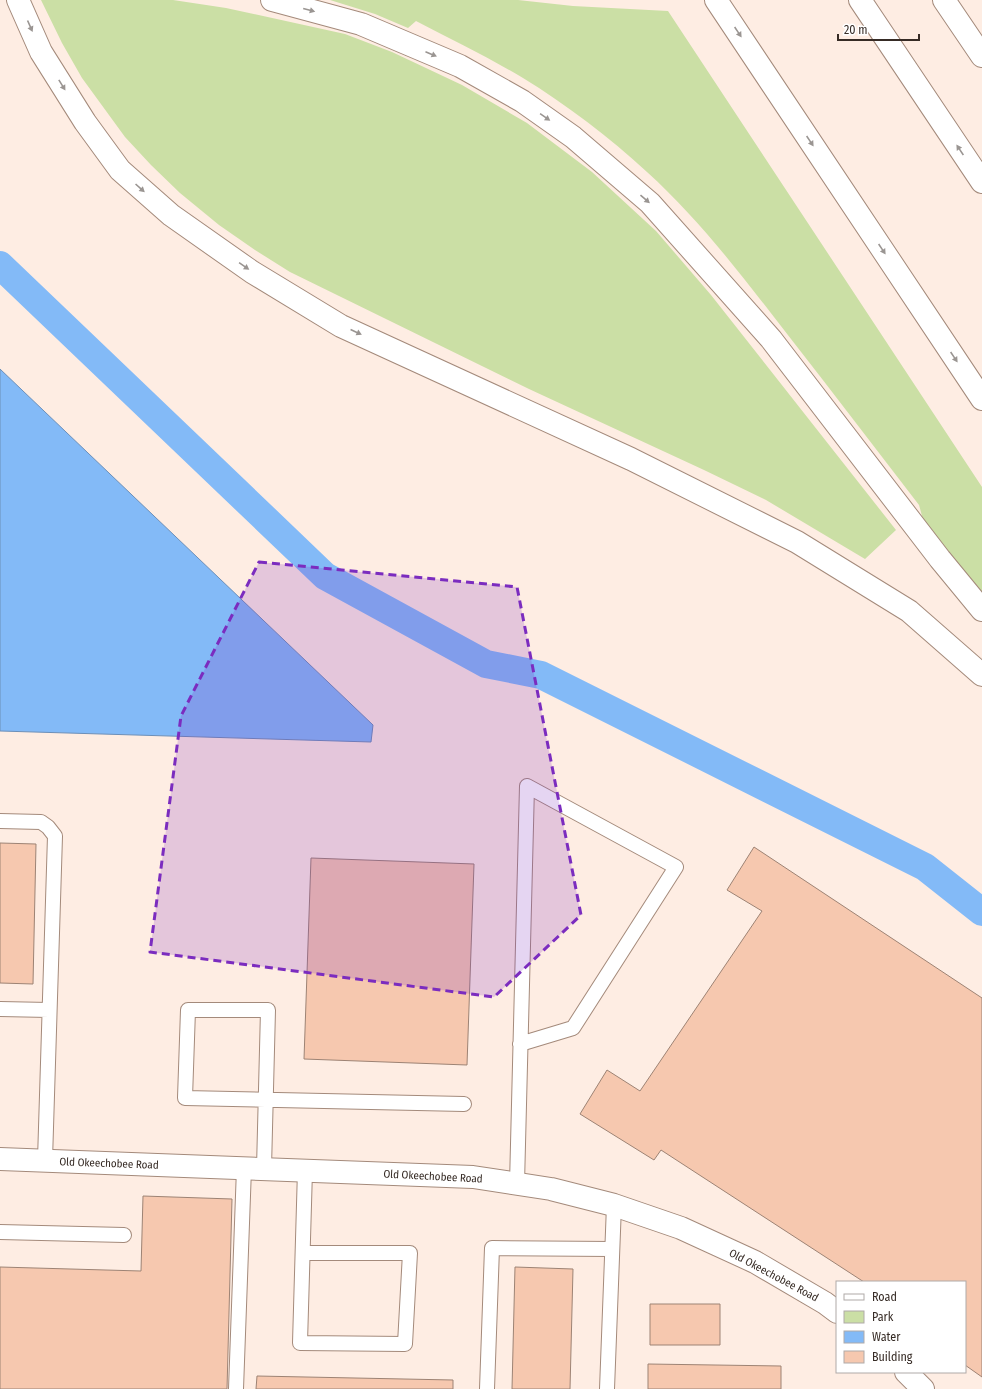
<svg xmlns="http://www.w3.org/2000/svg" width="982" height="1389" font-family="'Fira Sans Condensed',sans-serif">
<style>
.green{fill:#cbdfa5}
.water{fill:#83baf7;stroke:#6c8fb8}
.lines{fill:none;stroke-linecap:round;stroke-linejoin:round}
.canal{stroke:#83baf7;stroke-width:28}
.building{fill:#f6c8af;stroke:#9d8374}
.service-casing{stroke:#a48a7b;stroke-width:16}
.tertiary-casing{stroke:#a48a7b;stroke-width:24}
.motorway-casing{stroke:#a48a7b;stroke-width:24}
.service{stroke:#fff;stroke-width:14}
.tertiary{stroke:#fff;stroke-width:22}
.motorway{stroke:#fff;stroke-width:22}
.oneway{fill:#9a9592}
.marked{fill:#7b2cbf;fill-opacity:0.2;stroke:#7b2cbf;stroke-width:3;stroke-dasharray:8 5;stroke-linejoin:round}
.labels{text-anchor:middle;stroke-width:3.5;stroke-linejoin:round;paint-order:stroke}
.street-label{font-size:11px;fill:#362b25;stroke:#fff}
</style>
<rect width="100%" height="100%" fill="#feede3"/>
<path class="green" d="M41,0H173L226,8L345,34L392,52L462,85L527,123L592,172L656,231L711,295L896,530L865,559L766,500L704,470L529,389L290,272L255,250L219,225L180,193L151,165L125,137L82,78L62,43Z
M330,0H518L573,6L668,11L982,487V595L924,523L919,505C876,449 834,394 791,339C746,281 702,222 647,172C609,137 567,105 523,78C488,57 452,40 416,21L408,28L375,14Z"/>
<path class="water" d="M0,369L373,725L371,742L0,731Z"/>
<g class="lines">
<path class="canal" d="M0,265L325,576L486,664L541,675L925,867L982,912"/>
</g>
<path class="building" d="M0,843L36,844L33,984L0,983Z
M754,847L982,998V1377L965,1365V1282H864L661,1150L654,1160L580,1114L607,1070L640,1091L762,911L727,890Z
M311,858L474,864L467,1065L304,1059Z
M143,1196L232,1199L227,1389H0V1267L141,1271Z
M515,1267L573,1269L570,1389H512Z
M650,1304H720V1345H650Z
M648,1364L781,1366V1389H648Z
M257,1376L453,1380V1389H256Z"/>
<g class="lines">
<defs>
<path id="service" d="M0,821L41,822L48,827L55,836L45,1160
M0,1009L49,1010
M264,1168L268,1010H188L185,1098L464,1104
M517,1184L527,786L676,867L573,1028L520,1044
M0,1232L124,1235
M303,1253H410L405,1344L300,1343L305,1170
M236,1389L244,1168
M487,1389L492,1248L612,1249
M607,1389L614,1205"/>
<path id="tertiary" d="M0,1159L473,1177L551,1189L614,1205L681,1228L755,1262L825,1303L837,1312
M906,1372L923,1389"/>
<path id="motorway" d="M18,0L41,52L85,122L120,170L171,215L252,272L341,326L631,459L797,542L909,611L982,675
M272,0L361,24L460,66L522,101L573,137L650,203L771,339L940,559L982,610
M716,0L982,399
M860,0L982,182
M944,0L982,56"/>
</defs>
<use href="#service" class="service-casing"/>
<use href="#tertiary" class="tertiary-casing"/>
<use href="#motorway" class="motorway-casing"/>
<use href="#service" class="service"/>
<use href="#tertiary" class="tertiary"/>
<use href="#motorway" class="motorway"/>
</g>
<defs><path id="oneway-solid" d="M-6-.8H1V-3.2L6.5 0L1 3.2V.8H-6Z"/></defs>
<g class="oneway">
<use href="#oneway-solid" transform="translate(309 10) rotate(15)"/>
<use href="#oneway-solid" transform="translate(30 26) rotate(66)"/>
<use href="#oneway-solid" transform="translate(738 32) rotate(56)"/>
<use href="#oneway-solid" transform="translate(431 54) rotate(23)"/>
<use href="#oneway-solid" transform="translate(62 85) rotate(58)"/>
<use href="#oneway-solid" transform="translate(545 117) rotate(35)"/>
<use href="#oneway-solid" transform="translate(810 141) rotate(56)"/>
<use href="#oneway-solid" transform="translate(960 150) rotate(-124)"/>
<use href="#oneway-solid" transform="translate(140 188) rotate(42)"/>
<use href="#oneway-solid" transform="translate(645 199) rotate(41)"/>
<use href="#oneway-solid" transform="translate(882 249) rotate(56)"/>
<use href="#oneway-solid" transform="translate(244 266) rotate(35)"/>
<use href="#oneway-solid" transform="translate(356 332) rotate(25)"/>
<use href="#oneway-solid" transform="translate(954 357) rotate(56)"/>
</g>
<path class="marked" d="M259,562L517,587L581,915L494,997L150,952L181,716Z"/>
<g class="labels">
<g class="street-label">
<text transform="translate(109 1163) rotate(2)" y="4">Old Okeechobee Road</text>
<text transform="translate(433 1176) rotate(3)" y="4">Old Okeechobee Road</text>
<text transform="translate(774 1275) rotate(28)" y="4">Old Okeechobee Road</text>
</g>
</g>
<rect x="836" y="1281" width="130" height="92" fill="#ffffff" stroke="#afaaa8"/>
<rect x="844" y="1294" width="20" height="6" fill="#ffffff" stroke="#afaaa8"/>
<text x="872" y="1301" font-size="12" fill="#362b25">Road</text>
<rect x="844" y="1311" width="20" height="12" fill="#cbdfa5" stroke="#afaaa8"/>
<text x="872" y="1321" font-size="12" fill="#362b25">Park</text>
<rect x="844" y="1331" width="20" height="12" fill="#83baf7" stroke="#afaaa8"/>
<text x="872" y="1341" font-size="12" fill="#362b25">Water</text>
<rect x="844" y="1351" width="20" height="12" fill="#f6c8af" stroke="#afaaa8"/>
<text x="872" y="1361" font-size="12" fill="#362b25">Building</text>
<path d="M838 34v6h81v-6" fill="none" stroke="#362b25" stroke-width="2"/>
<text x="844" y="34" font-size="12" fill="#362b25" stroke="#ffffff" stroke-width="3" paint-order="stroke">20 m</text>
</svg>
